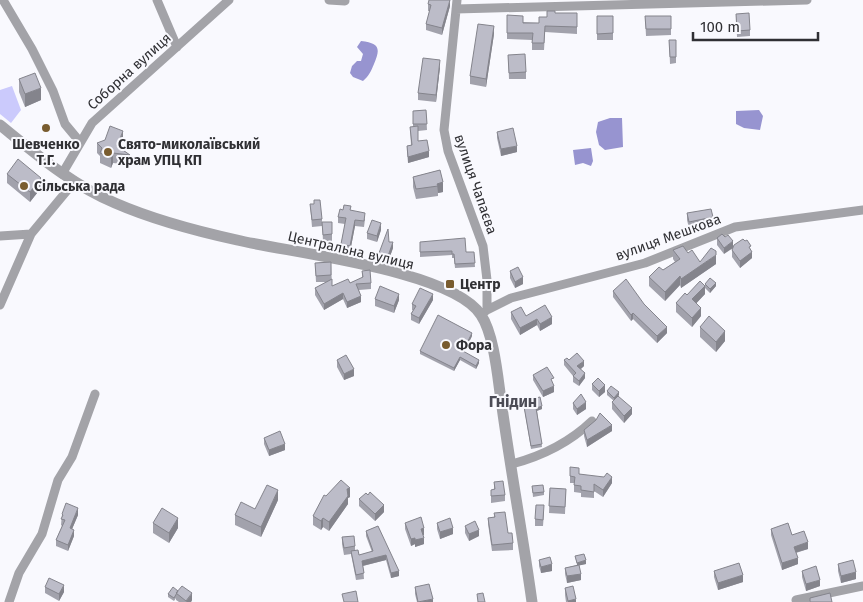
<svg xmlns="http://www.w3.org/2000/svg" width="863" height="602" font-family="'Fira Sans',sans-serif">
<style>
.green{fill:#cbcafc}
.water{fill:#9794d0}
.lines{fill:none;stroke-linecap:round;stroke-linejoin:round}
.minor{stroke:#a3a3a8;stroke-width:9}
.tertiary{stroke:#a3a3a8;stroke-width:11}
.wall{fill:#a2a2ac}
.shaded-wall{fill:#84848c}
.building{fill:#bcbcc8;stroke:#84848c}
.poi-dot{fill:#795c2f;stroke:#f9f9fe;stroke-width:2}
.labels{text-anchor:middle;stroke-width:4;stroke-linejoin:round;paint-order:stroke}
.street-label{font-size:14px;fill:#303034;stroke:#f9f9fe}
.poi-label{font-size:14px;font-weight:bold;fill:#303034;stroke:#f9f9fe;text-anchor:start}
.quarter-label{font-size:16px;font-weight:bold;fill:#4b4b55;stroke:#f9f9fe}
</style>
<rect width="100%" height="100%" fill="#f9f9fe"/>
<path class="green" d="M12,86L21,110L11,123L0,114V90Z"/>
<path class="water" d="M361,41C379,43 381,48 374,64C371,71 369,76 363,81L353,77L350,73L352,66L357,61H361L363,54L357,47Z
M759,110L763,116L760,130L744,128L736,124V111Z
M610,118H622L623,147L605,150L599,145L596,132L598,122Z
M591,148L593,161L591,166L583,163L575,165L573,150Z"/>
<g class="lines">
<path class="minor" d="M3,0L32,49L53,91L65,124L80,142
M157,0L177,47
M329,0L345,1
M457,0L444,130L448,151L483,246L487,280V310L483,313
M456,9L807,0
M62,174L92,123L229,0
M0,236L31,234
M0,305L31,234L75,181
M487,310L511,298L645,263L735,227L863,210
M512,464C542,456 569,443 592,421
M796,600L863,586
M9,602L19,573L42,534L58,480L72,457L95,394"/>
<path class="tertiary" d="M0,125C36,154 72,185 115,203C154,220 196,231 237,240C291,253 452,270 481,315C495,336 498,382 502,407C511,472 523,537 532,602"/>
</g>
<path class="wall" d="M428,4L450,6L442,35L426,30V24L430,11H428Z
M555,13H577V34L545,32L544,50H532V40L507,39V15L523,22L539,23L547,17Z
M736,14L750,30V36L737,37Z
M597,16H613V40H597Z
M645,16H671V35L646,36Z
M494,34L486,87L470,84V76Z
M669,40H676V63L670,64Z
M508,55L526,72V79H509Z
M440,67L436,102L418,100V93Z
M19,79L41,100L25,107L19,92Z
M426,110L427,130L418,131V141L429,157L408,163L407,152V146L411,145L410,127H413V111Z
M497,132L517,152L501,156L497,138Z
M123,141L120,148L130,155V165L113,163L111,168L100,163V156L97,153V143Z
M440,170L443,192L438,193V196L416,199L413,187V177Z
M7,174L41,188L30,202L7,183Z
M310,204L322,219V226L312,227Z
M351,210L365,219L364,227L355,226L350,252L341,250V244L345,224L338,223V217Z
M687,213L713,217V224L689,228L687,220Z
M322,222L332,234V241H323Z
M381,230L377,242L367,239V233Z
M725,237L724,254L717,245V238Z
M745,241L751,250L752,258L740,268L732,257V250Z
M389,242L393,248L388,262L379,259V253Z
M420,242L466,252H474L475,267L455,268L454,258H452V255L420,257Z
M673,250L688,253L700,262L716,264L681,288L680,285L665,301L649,286V277L663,270L675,262L673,259Z
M331,262L332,286L350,283L362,278V271L371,283V289L359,290L361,302L347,308L343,299L324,310L315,295V288L326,282H316L315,263Z
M510,271L523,284L515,288L510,278Z
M705,284L716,286L710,293L705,288V294L696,303L701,316L692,327L676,312V303L687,295L705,285Z
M613,291L644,304L667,333L657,343L633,319L631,321L613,297Z
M375,299L399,300L394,313L375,306Z
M433,300L419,324L411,320V314L413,310H412V304Z
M511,312L526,316L552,324L540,331L537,325L520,335L511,319Z
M700,327L725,341L716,352L700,337Z
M472,336L464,352L479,363L476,369L460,360L454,371L420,354V351Z
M337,360L354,376L344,380L337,367Z
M564,360H569L584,366L581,369L585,378L579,386L573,382V376L564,365Z
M533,375L554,392L543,397L533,380Z
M592,384L605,392L599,397L592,390Z
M607,391L619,395L618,396L632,414L624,423L612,409V402L614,401L607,395Z
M523,401L542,409L537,411L542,447L531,449Z
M573,403L586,409L577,415L573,409Z
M584,430L612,431L587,447L584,436Z
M264,438L285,450L269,456L264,444Z
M579,474L612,483L603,497L594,491V498L581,497V493L574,492V483H570V476Z
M494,482L505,495V501L491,503V490H494Z
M532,486L544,492V495L533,497Z
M550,488L566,489L565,514L549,513Z
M368,495L384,512L375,521L359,506V499Z
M326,496L350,497L348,498V504L329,531L323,527L321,530L313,525V516Z
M278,500L261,537L235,525V515L255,509Z
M544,512L543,526H535V519Z
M494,513L508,533L513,543V550L492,551L488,524V518L494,517Z
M62,514L78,515L72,529L74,536L68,551L56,546V540L62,526L61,525Z
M153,523L178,528L169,543L153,533Z
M405,523L424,535H423L424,544L415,547V544L411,546L405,529Z
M437,523L453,534L440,539L437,529Z
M378,526L399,576L391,578L386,560L363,566L364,579L356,580L351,554L344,555L342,544V537L355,546V550L359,555L372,552L366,536V531Z
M465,526L479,536L469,541L465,533Z
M771,529L792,535L808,549L796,553L798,564L782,570L771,535Z
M575,556L586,564L579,565L581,580L567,583L565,574V568L577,565Z
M539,560L552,571L541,573L539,566Z
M838,564L856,579L841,583L838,571Z
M714,571L743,582L718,590L714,577Z
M802,571L820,586L806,591L802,577Z
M45,587L64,592L59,601L45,593Z
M415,587L433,602H417L415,594Z
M565,588L576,602H566L565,595Z
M178,591L192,600L191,602H179L176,600V598L174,601L168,597V594Z"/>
<path class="shaded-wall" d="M450,0V6L442,35V28Z
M494,26V34L486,87V79Z
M440,60V67L436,102V95Z
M41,88V100L25,107V94Z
M123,131V141L117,154V146Z
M517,146V152L501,156V149Z
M429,151V157L408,163V157Z
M113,153V163L111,168V158Z
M41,178V188L30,202V192Z
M443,182V192L438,193L437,184Z
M355,220V226L350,252V246Z
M381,223V230L377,242V236Z
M733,241V248L724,254V248Z
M393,242V248L388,262V256Z
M752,252V258L740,268V261Z
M716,255V264L681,288V279Z
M680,276V285L665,301V292Z
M523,277V284L515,288V282Z
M716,283V286L710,293V289Z
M705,286V294L692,308V299Z
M343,293V299L324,310V304Z
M399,294V300L394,313V306Z
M433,294V300L419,324V318Z
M361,296V302L347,308V302Z
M701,308V316L692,327V318Z
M633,313V319L631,321V315Z
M552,317V324L540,331V324Z
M537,319V325L520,335V328Z
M667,327V333L657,343V336Z
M725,331V341L716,352V342Z
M472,333V336L463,354V351Z
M460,357V360L454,371V368Z
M479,360V363L476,369V366Z
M584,361V366L577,372V366Z
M354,369V376L344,380V374Z
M585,373V378L579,386V381Z
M605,385V392L599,397V391Z
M554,386V392L543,397V391Z
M619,392V395L614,401V398Z
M586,402V409L577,415V409Z
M542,406V409L536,411V408Z
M632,408V414L624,423V416Z
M612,425V431L587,447V440Z
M285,444V450L269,456V450Z
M612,477V483L603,497V490Z
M350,488V497L348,498V504L329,531V522L347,489Z
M278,490V500L261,537V527Z
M384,505V512L375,521V514Z
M78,508V515L70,534V528Z
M178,518V528L169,543V533Z
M323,518V527L321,530V521Z
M424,528V535L421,536V529Z
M453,528V534L440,539V532Z
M74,530V536L68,551V545Z
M479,530V536L469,541V534Z
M415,538V544L411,546V539Z
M424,538V544L415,547V540Z
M808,542V549L794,553V547Z
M386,555V560L362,566V561Z
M798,558V564L782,570V563Z
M586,560V564L577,566V563Z
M552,564V571L541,573V567Z
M399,571V576L391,578V573Z
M856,572V579L841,583V576Z
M581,574V580L567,583V576Z
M743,575V582L718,590V583Z
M820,580V586L806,591V584Z
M64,585V592L59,601V594Z
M192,593V600L191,602H186Z
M433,599V602H420Z
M576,599V602H568V601Z"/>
<path class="building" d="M429,0H450L442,28L426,24L431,5L428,4Z
M547,11H555V13H577V27L545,26L544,43H532L533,33H507V15L523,16V23H539V17H547Z
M749,13L750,30L737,31L736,14Z
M597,16H613V33L597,34Z
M645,16H671V29H646Z
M478,24L494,26L486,79L470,76Z
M669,40H676V57H670Z
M525,54L526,72L509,73L508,55Z
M423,58L440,60L436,95L418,93Z
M35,73L41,88L25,94L19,79Z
M426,110L427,124H413V111Z
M110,126L123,131L117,146L130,155L113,153L111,158L100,153L102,148L97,143L105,140Z
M418,126V141L427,140L429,151L408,157L407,146L412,145L410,127Z
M513,128L517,146L501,149L497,132Z
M18,159L41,178L30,192L7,174Z
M440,170L443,182L437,184L438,186L416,189L413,177Z
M314,200H320L322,219L312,220L310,204H314Z
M344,205L351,206L350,210L365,213L364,221L355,220L350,246L341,244L346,218L338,217L340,209L343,210Z
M711,209L713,217L689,222L687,213Z
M372,220L381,223L377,236L367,233Z
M322,222H332V234L323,235Z
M388,229L389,242H393L388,256L379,253Z
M722,234L725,237L728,235L733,241L724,248L717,238Z
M465,238L466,252H474L475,263L455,264L454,254H452V251L420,252V242Z
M743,239L745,241L747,240L751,246L749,247L752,252L740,261L732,250L734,245Z
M683,246L688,253L692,250L700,262L711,248L716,251V255L681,279L680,276L665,292L649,277L659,267L663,270L680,259L673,250Z
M331,262V275L316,276L315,263Z
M518,267L523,277L515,282L510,271Z
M370,270L371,283L356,284L361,296L347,302L343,293L324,304L315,288L332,279V286L348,279L350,283L363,277L362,271Z
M710,278L716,283L710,289L705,284Z
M626,279L644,304L667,327L657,336L633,313L631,315L613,291Z
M700,281L705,286L692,299L701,308L692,318L676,303L685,293L687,295Z
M380,286L399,294L394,306L375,299Z
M420,288L433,294L419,318L411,314L416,306L412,304Z
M545,305L552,317L540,324L537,319L520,328L511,312L521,307L526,316Z
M438,315L472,333L463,351L479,360L476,366L460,357L454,368L420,351Z
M709,316L725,331L716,342L700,327Z
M577,353L584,361L577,366L585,373L579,381L573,376L576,373L564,360L567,358L569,360Z
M346,355L354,369L344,374L337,360Z
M547,367L554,378L551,379L554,386L543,391L533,375Z
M598,378L605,385L599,391L592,384Z
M611,386L619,392L614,398L607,391Z
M581,394L586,402L577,409L573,403Z
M618,396L632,408L624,416L612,402Z
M540,397L542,406L536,408L542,444L531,446L523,401Z
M600,413L612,425L587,440L584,430L596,420Z
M280,431L285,444L269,450L264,438Z
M570,467L579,468V474L604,477L607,473L612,477L603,490L594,484V492L581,490V486L574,485L575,477L570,476Z
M341,480L350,488L347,489L348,496L329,522L323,518L321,521L313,516L324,495L326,496Z
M503,481L505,495L491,496V490L495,489L494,482Z
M267,485L278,490L261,527L235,515L241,502L255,509Z
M543,485L544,492L533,493L532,486Z
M550,488L566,489L565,507L549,506Z
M370,492L384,505L375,514L359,499L366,493L368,495Z
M66,503L78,508L70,528L74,530L68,545L56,540L65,520L61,519L63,515L62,514Z
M536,505H544L543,520L535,519Z
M162,508L178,518L169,533L153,523Z
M505,512L508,533H512L513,543L492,545L488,518L495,517L494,513Z
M421,517L424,528L421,529L424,538L415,540V538L411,539L405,523Z
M450,518L453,528L440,532L437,523Z
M475,521L479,530L469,534L465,526Z
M788,523L792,535L804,531L808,542L794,547L798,558L782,563L771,529Z
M378,526L399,571L391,573L386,555L362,561L364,573L356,575L351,551L358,550L359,555L373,551L366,531Z
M354,536L355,546L344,548L342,537Z
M584,554L586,560L577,563L575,556Z
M550,557L552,564L541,567L539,560Z
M853,560L856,572L841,576L838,564Z
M739,563L743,575L718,583L714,571Z
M579,565L581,574L567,576L565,568Z
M816,566L820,580L806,584L802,571Z
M49,578L64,585L59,594L45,587Z
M429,584L433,599L418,602L415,587Z
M182,586L192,593L186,601L176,593Z
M573,586L576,599L568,601L565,588Z
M173,587L178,591L174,598L168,594Z
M356,591L358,602H344L342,594Z
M483,593L485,602H478L477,594Z
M830,593L832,602H810V598Z"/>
<g class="poi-dot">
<circle cx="46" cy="128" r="5"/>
<circle cx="108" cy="152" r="5"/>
<circle cx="24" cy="186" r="5"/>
<rect x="445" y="279" width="10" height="10" rx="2.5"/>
<circle cx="446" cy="345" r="5"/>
</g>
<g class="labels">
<g class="street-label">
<text transform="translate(129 71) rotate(-42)" y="5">Соборна вулиця</text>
<text transform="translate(476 184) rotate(71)" y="5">вулиця Чапаєва</text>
<text transform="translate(668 237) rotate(-20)" y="5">вулиця Мешкова</text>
<text transform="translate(351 250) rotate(13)" y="5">Центральна вулиця</text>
</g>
<g class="poi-label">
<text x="46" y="149" text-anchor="middle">Шевченко<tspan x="46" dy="16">Т.Г.</tspan></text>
<text x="118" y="149">Свято-миколаївський<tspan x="118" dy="16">храм УПЦ КП</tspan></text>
<text x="34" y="191">Сільська рада</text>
<text x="460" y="289">Центр</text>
<text x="456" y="350">Фора</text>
</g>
<g class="quarter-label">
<text x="513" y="407">Гнідин</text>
</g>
</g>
<path d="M693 32v8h125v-8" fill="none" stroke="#303034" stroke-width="2.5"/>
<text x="700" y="32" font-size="15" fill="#303034" stroke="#f9f9fe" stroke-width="4" paint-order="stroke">100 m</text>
</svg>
